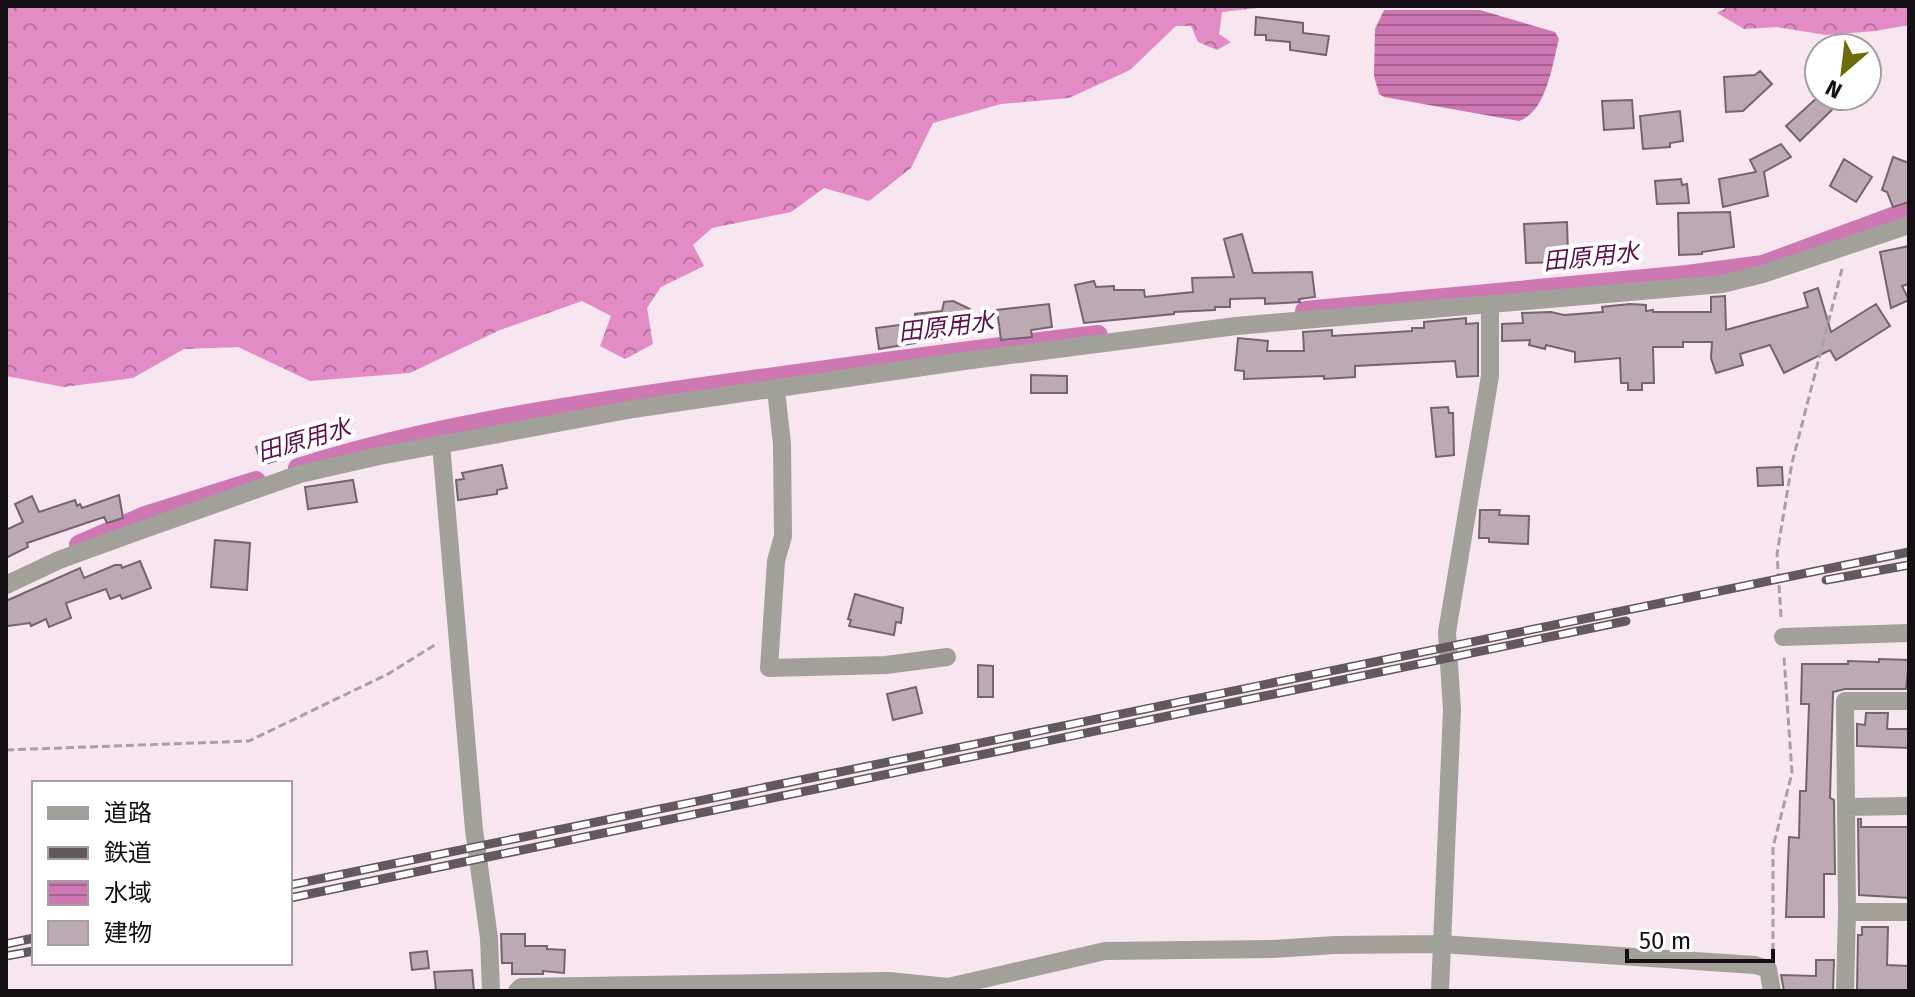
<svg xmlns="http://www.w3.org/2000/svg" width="1915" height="997" font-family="'Fira Sans','Noto Sans JP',sans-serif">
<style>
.forest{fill:url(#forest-crowns)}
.water{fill:url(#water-rules)}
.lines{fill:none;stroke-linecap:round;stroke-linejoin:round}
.canal{stroke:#cd78b2;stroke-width:20}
.building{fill:#bba9b4;stroke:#74646e;stroke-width:2}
.path{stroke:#ab9da5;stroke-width:3;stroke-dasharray:8 4;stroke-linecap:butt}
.minor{stroke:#a1a199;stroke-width:18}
.rail-casing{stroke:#62585e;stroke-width:9}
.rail{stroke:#fff;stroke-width:6;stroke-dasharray:18;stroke-linecap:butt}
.labels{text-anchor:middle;stroke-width:8;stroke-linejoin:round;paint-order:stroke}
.water-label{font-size:24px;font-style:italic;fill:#5e114b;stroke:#fff}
</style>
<defs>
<pattern id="forest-crowns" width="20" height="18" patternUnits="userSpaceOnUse" patternTransform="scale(2)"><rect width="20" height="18" fill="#e28bc5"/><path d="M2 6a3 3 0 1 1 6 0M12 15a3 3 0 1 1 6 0" fill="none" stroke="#b6709f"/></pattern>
<pattern id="water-rules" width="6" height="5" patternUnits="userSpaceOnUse" patternTransform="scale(2)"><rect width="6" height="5" fill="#cd78b2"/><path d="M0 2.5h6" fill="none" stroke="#a5618f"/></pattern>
</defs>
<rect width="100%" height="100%" fill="#f7e5f0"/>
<path class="forest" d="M6,6H1275L1222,12L1219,34L1231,42L1217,50L1198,42L1191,26H1176L1130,70L1069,98L1001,104L933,123L911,168L869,201L824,188L791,212L712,228L693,245L704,266L661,287L647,308L653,344L625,359L600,346L611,316L582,301L500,330L410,373L310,381L238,347L184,349L133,378L64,387L6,376Z
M1729,6H1909V25L1875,31L1826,35L1777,27L1744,29L1717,13Z"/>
<path class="water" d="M1384,10H1480L1555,32L1559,39C1552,65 1547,111 1519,121L1384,97L1379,94L1374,76L1375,29Z"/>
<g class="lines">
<path class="canal" d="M1305,311L1687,275L1763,265L1909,211
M298,468C426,427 563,407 696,388C830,369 964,351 1098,335
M79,545L145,516L256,481"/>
</g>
<path class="building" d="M1256,17L1303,23V33L1329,36L1326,55L1290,50V42L1266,40V35H1255Z
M1760,71L1772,84L1743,111L1726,112L1724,77L1755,75Z
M1819,96H1846L1800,141L1786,126Z
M1632,100L1634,128L1604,130L1602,101Z
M1680,111L1683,141L1670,143V147L1643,149L1640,116Z
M1781,144L1791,157L1764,172L1768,196L1723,207L1719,179L1756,172L1750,160Z
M1893,157L1909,163V202L1893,207L1887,192L1882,190Z
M1844,159L1872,177L1856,202L1830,186Z
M1681,179L1682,185L1687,184L1689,203L1657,204L1655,181Z
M1730,212L1734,247L1702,252V254L1679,255L1678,213Z
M1567,222L1568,256H1563V262L1526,263L1524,224Z
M1242,234L1253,273L1312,272L1315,297L1299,299L1300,302L1265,304V298L1230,299V307H1215V310L1174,312V314L1084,323L1075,285L1094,281L1096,287L1114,286V290H1144L1145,297L1193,292L1192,278L1234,277L1224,239Z
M1909,246V284L1902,286L1909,300L1891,308L1880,252Z
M1818,288L1831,332L1876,304L1890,326L1836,360L1830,350L1784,373L1770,345L1740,354L1743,365L1716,373L1711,358L1712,342H1683V347H1653L1654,383H1642V390H1628V383H1621L1620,358L1575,362V352L1546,345L1545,349L1529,345L1530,340L1502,341V324L1523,323L1522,313L1551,312L1564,315L1603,312L1602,307L1630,304L1646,305V311L1653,310V312H1711V297L1725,296L1726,330L1808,307L1804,293Z
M953,301L970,309L965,323L949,320L951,337L879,349L876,328L907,324L906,321L916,320L915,314L942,311L944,302Z
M1049,304L1052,327L1031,330L1032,337L1001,340L997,310Z
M1466,318V324L1478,323V376L1457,377L1455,361L1355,366V377L1324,379V376L1244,379V371L1235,370L1238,338L1268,341L1267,351H1304L1303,332L1332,330V336L1412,331V328H1424V322Z
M1031,375L1067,376V393H1031Z
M1448,407L1449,413H1453L1454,455L1436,457L1431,408Z
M281,439L287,457L262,465L256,447Z
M502,465L507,488L497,490V494L458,500L456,480L464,479L462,473Z
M1782,467L1783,485L1758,486L1757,468Z
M353,480L357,502L308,509L305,487Z
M119,495L123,518L107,523L104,517L27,543L28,547L6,558V530L23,522L15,504L32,496L39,512L75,500L77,506L80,504L82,508Z
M1480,510H1500L1499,515L1529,516L1528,544L1489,542V538H1479Z
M215,540L250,543L247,590L211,587Z
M140,561L151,588L122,599L120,595L110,599L106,589L66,603L71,618L49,627L46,619L31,626L30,623L8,626L6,623V601L80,568L84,578L115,565H121L122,568Z
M855,594L903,608L901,623L896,622L894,635L849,626L851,620L848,619Z
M1879,659L1909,660L1906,689H1845L1833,692L1830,798L1834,800L1835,874H1824V917H1786L1789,837L1799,838L1800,791H1806L1809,704H1801L1802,664H1848V661L1879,662Z
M978,665L993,666V697H978Z
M916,687L922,713L893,720L887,694Z
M1866,713H1888L1887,729H1909V748L1857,746V724L1865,725Z
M1858,819H1861V827H1909V898L1859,895Z
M1862,927H1888L1887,965L1909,966V991H1857L1858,935H1862Z
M501,934H525V946H547V949L565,950L564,973L543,971V974H512V963H502Z
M427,951L429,968L412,970L410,953Z
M1816,960H1834L1833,991H1784L1781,975L1816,976Z
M472,970L474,991H436L434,972Z"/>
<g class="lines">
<path class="path" d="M1781,617L1777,554L1792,463L1842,269
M6,750L249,741L388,674L438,643
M1773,951V847L1792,773L1784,657"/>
<path class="minor" d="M776,390L782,444L783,536L776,561L769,668L886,665L947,657
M441,444L474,830L489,938L491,991
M6,585L59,560L136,532L300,474L379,456L633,409L964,361L1236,326L1722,284L1763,274L1909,225
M1783,637L1909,633
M1846,807L1909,806
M1847,912H1909
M517,991L521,987L889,981L948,987L1105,951L1273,949L1335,945L1441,944L1755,965L1768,969L1772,991
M1440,991L1452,710L1447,632L1490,376V304
M1845,991L1847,912L1845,701H1909"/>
<defs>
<path id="rail" d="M1826,580L1909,565
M290,885L1909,552
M290,898L1626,621
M6,944L34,938
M6,956L34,951"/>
</defs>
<use href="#rail" class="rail-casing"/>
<use href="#rail" class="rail"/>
</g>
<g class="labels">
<g class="water-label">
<text transform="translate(1591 257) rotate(-6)" y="8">田原用水</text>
<text transform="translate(946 327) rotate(-7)" y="8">田原用水</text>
<text transform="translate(304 440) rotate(-16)" y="8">田原用水</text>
</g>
</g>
<rect width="1915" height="997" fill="none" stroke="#140f12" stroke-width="16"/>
<rect x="32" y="781" width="260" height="184" fill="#ffffff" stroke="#a19fa0" stroke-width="2"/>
<rect x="48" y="807" width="40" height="12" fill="#a1a199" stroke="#a19fa0" stroke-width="2"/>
<text x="104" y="821" font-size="24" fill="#140f12">道路</text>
<rect x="48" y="847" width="40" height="12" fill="#62585e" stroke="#a19fa0" stroke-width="2"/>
<text x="104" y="861" font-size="24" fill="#140f12">鉄道</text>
<rect x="48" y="881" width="40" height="24" fill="url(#water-rules)" stroke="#a19fa0" stroke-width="2"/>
<text x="104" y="901" font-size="24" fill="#140f12">水域</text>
<rect x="48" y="921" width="40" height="24" fill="#bba9b4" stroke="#a19fa0" stroke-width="2"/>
<text x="104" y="941" font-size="24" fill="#140f12">建物</text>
<g transform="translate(1843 72) rotate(208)"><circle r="38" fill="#ffffff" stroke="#a19fa0" stroke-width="2"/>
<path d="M0-6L14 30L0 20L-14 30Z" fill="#6c6c0d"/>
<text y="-12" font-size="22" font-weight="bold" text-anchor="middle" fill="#140f12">N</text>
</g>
<path d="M1627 949v12h146v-12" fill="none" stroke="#140f12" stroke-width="4"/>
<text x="1639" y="949" font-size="24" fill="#140f12" stroke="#ffffff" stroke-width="6" paint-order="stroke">50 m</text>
</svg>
